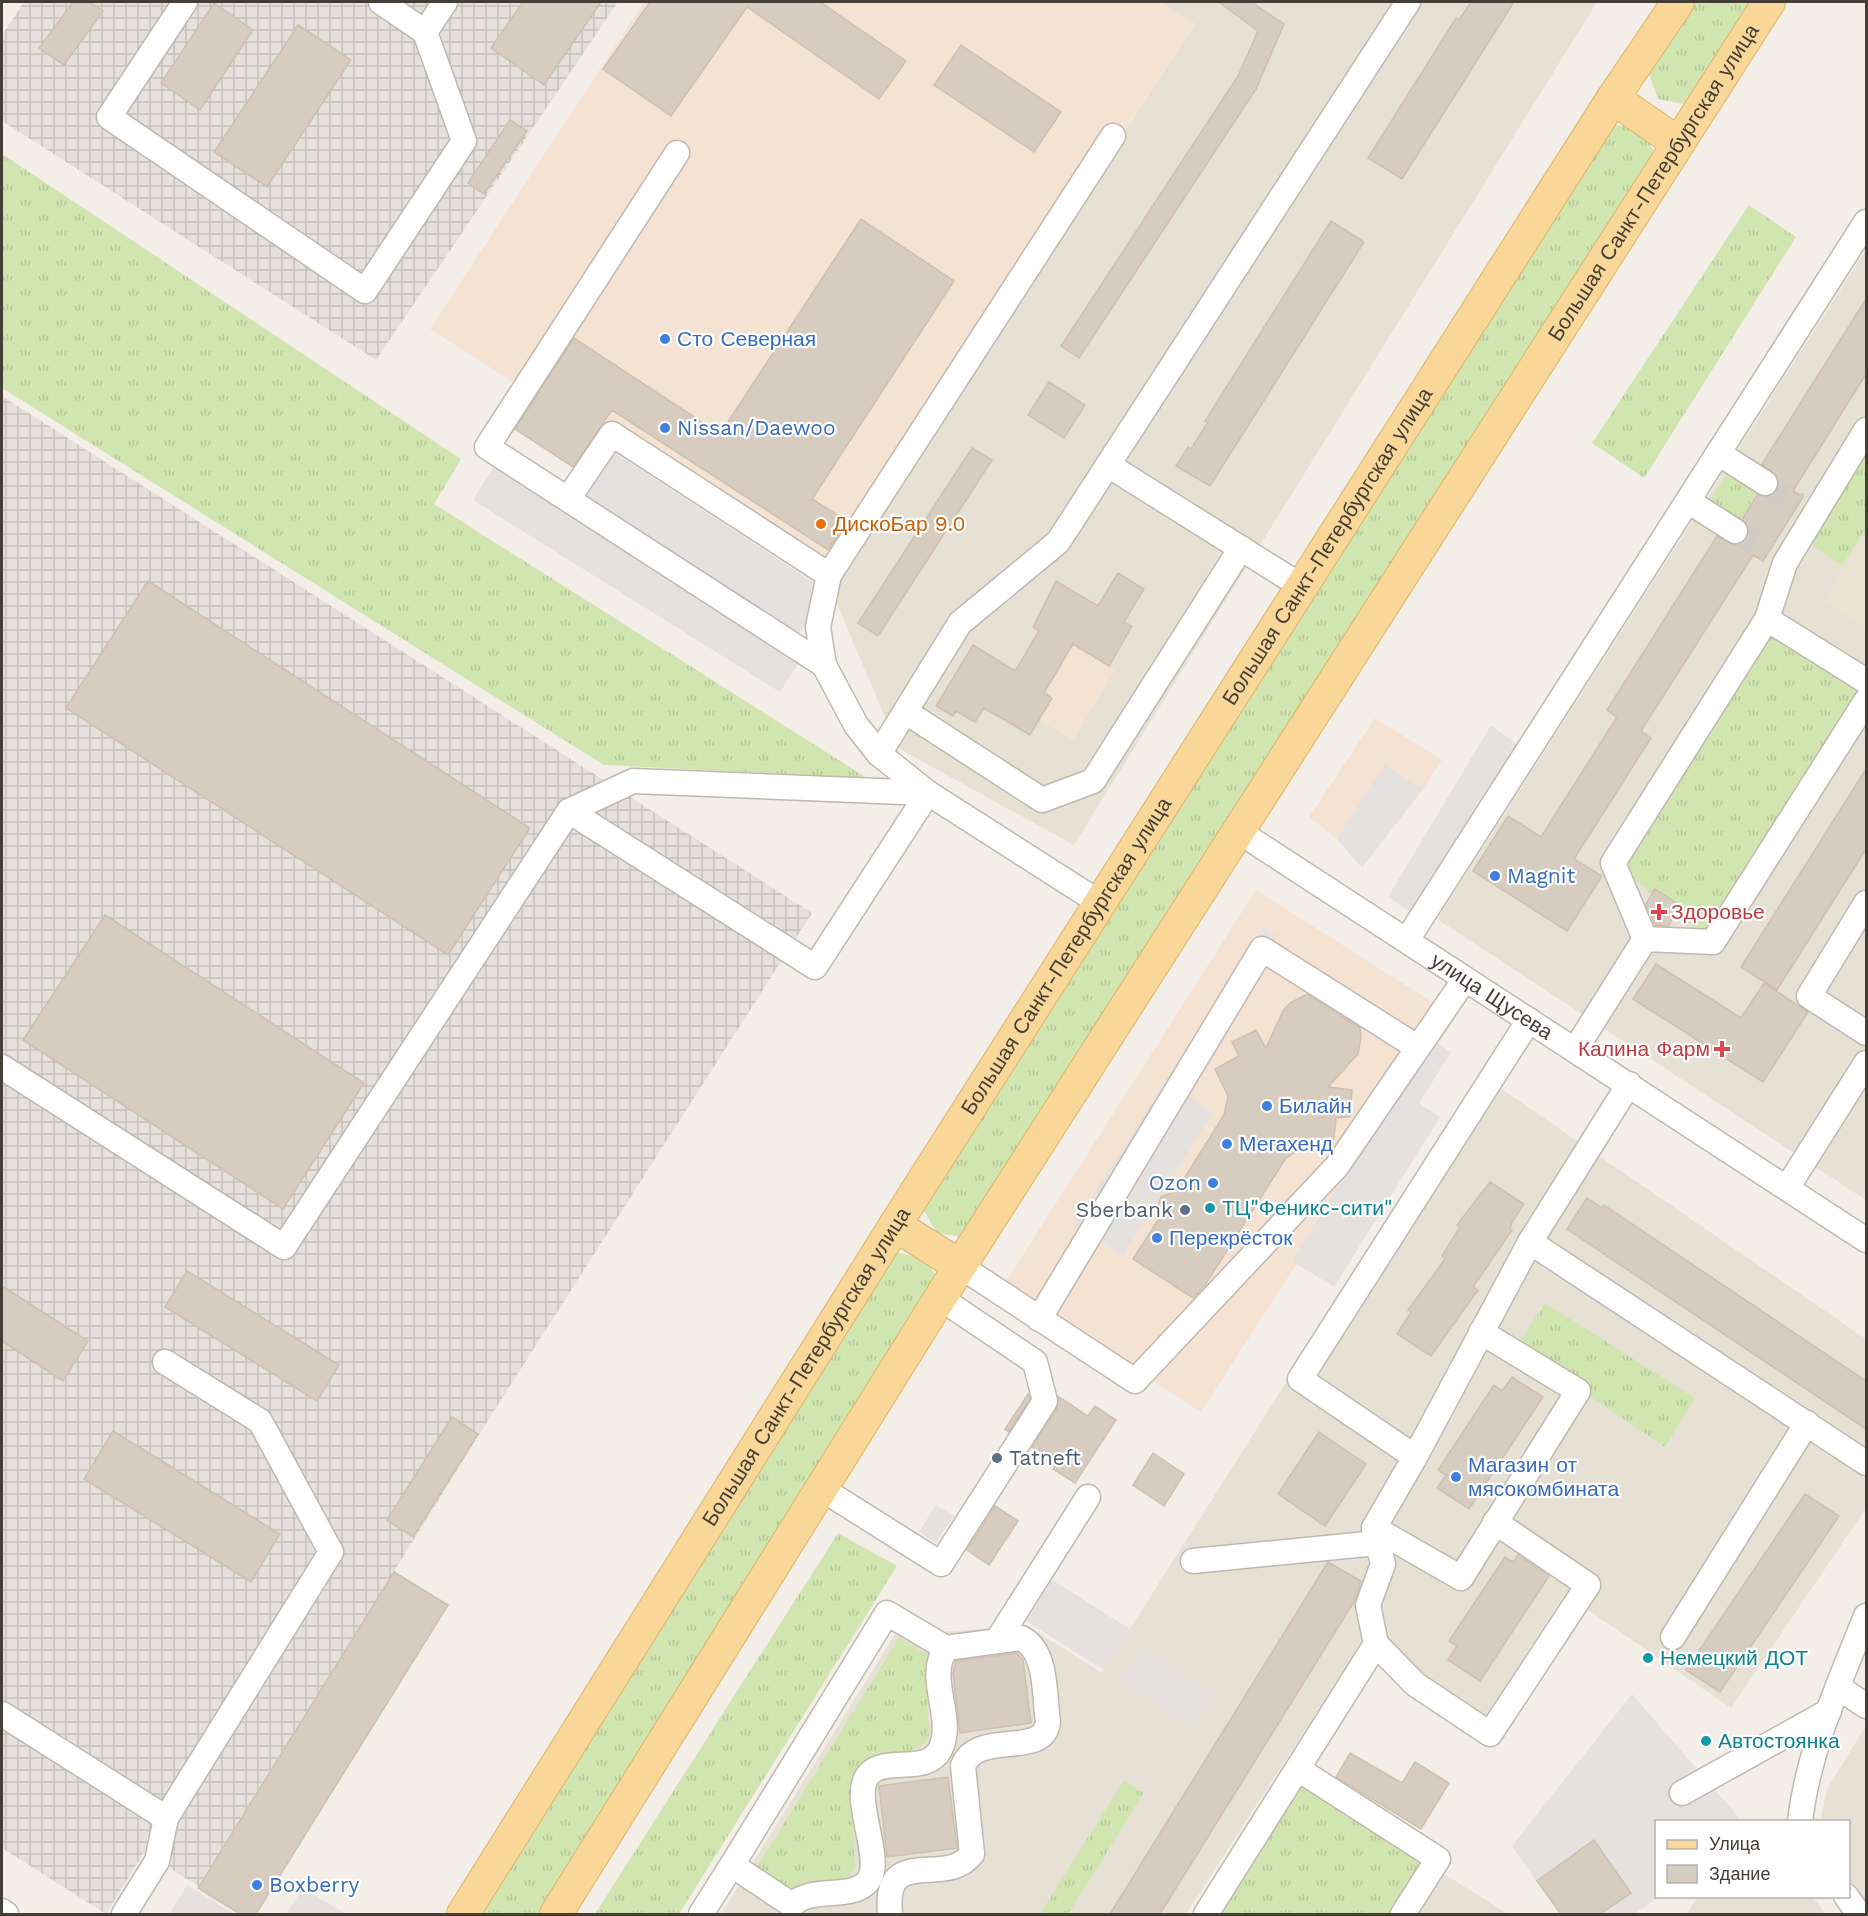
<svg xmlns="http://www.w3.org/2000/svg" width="1868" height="1916" font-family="'Work Sans',sans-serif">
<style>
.residential{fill:#e6e0d5}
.commercial{fill:#f4e3d3}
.industrial{fill:url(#industrial-grid)}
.education{fill:#ebe2d1}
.grass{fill:url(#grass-tufts)}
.parking{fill:#e4e1df}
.building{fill:#d7ccc0;stroke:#cec0b0;stroke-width:1.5}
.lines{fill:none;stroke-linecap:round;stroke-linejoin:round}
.minor-tunnel{stroke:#d0cbc4;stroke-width:24;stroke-dasharray:24 12;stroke-linecap:butt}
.minor-casing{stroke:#c1b8ad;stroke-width:27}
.major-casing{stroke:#deb36a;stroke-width:34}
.minor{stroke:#fff;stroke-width:24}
.major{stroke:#f9d799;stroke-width:32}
.shop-dot{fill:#3f7fe0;stroke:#fff;stroke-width:2}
.food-dot{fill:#e8710a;stroke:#fff;stroke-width:2}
.health-dot{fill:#e0444e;stroke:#fff;stroke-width:2}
.culture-dot{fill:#0f9aa8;stroke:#fff;stroke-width:2}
.service-dot{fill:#5c6f8a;stroke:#fff;stroke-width:2}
.labels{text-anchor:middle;stroke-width:4.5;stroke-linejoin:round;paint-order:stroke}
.street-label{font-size:21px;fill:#453e36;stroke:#fff}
.shop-label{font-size:21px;fill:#366cbe;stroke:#fff;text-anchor:start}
.food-label{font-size:21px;fill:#c56008;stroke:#fff;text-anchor:start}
.health-label{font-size:21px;fill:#be3a42;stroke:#fff;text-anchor:start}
.culture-label{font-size:21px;fill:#0d838f;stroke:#fff;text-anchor:start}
.service-label{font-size:21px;fill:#4e5e75;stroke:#fff;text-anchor:end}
</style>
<defs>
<pattern id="industrial-grid" width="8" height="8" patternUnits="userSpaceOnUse" patternTransform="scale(1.5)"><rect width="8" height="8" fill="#e5e0dc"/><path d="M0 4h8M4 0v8" fill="none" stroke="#c6c1bd"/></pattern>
<pattern id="grass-tufts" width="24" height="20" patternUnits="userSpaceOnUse" patternTransform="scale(1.5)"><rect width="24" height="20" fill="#d1e5b1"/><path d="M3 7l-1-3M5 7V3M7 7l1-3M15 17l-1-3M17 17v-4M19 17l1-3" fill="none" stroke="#b5c699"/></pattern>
</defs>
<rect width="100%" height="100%" fill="#f3eee7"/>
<path class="residential" d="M1160,2H1597L1074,845L898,748L829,585L1195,24Z
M1866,250V1200L1437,919Z
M1481,1075L1866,1339V1508L1731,1708L1565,1594L1486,1715L1360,1645L1186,1914H721L907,1615L936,1632L1028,1626L1102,1673Z
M1866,1726V1912L1849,1887L1848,1822H1820L1827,1789Z
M1441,1872L1508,1914H1414Z
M1699,1896L1813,1897L1825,1914H1686Z"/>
<path class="commercial" d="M644,2H1160L1195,23L829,585L430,329Z
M1065,639L1115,670L1073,740L1039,720L1052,698L1044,693L1066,656Z
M1375,718L1442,760L1423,789L1384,764L1337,839L1309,817Z
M1256,890L1456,1017L1201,1412L1003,1286Z"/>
<path class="industrial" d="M24,2H618L376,360L2,121V35Z
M2,396L812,913L492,1414L198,1886L144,1852L106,1914L2,1848Z"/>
<path class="education" d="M1866,534V628L1824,601Z"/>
<path class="grass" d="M1694,2H1756L1689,105L1658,99L1648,72Z
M1609,123L1641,130L1658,157L966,1238L937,1233L922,1207Z
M2,154L461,459L434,504L867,778L604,765L2,388Z
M1749,205L1796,237L1644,478L1592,443Z
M1866,455V528L1842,566L1810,543Z
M1743,471L1762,484L1734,529L1713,515L1710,500L1727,474Z
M1767,619L1866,681L1713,942L1613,863Z
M893,1252L924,1258L941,1283L545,1914H476Z
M1545,1303L1695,1398L1665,1447L1516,1347Z
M838,1533L897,1566L679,1914H595Z
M899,1638L930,1656L926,1673L929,1737C911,1765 866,1741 851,1786L855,1866L847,1879L837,1885L794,1890H787L755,1870Z
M1301,1776L1432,1861L1399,1914H1213Z
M1124,1780L1144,1793L1068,1914H1040Z"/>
<path class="parking" d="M606,447L827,591L798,635L577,492Z
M495,465L802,658L780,692L473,500Z
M1491,725L1517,744L1414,914L1388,897Z
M1384,764L1423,789L1362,868L1337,839Z
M1263,927L1277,936L1179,1090L1213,1113L1123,1255L1074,1225Z
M1431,1039L1451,1052L1419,1103L1440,1117L1334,1287L1292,1261Z
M936,1505L954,1516L936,1543L919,1532Z
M1052,1580L1130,1629L1104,1670L1026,1621Z
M1140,1648L1215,1694L1195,1726L1120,1680Z
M1632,1694L1742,1821L1656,1822V1896L1659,1897L1634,1914H1559L1512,1846Z
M187,1885L234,1914H169Z
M303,1888L346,1914H286Z"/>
<path class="building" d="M73,2H90L103,11L64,65L39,48Z
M523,2H601L544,85L491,48Z
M650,2H820L906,61L879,99L747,7L671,116L603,69Z
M1219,2H1251L1284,24L1256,89L1079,358L1061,346L1238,76L1258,31Z
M1471,2H1514L1402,179L1368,158L1456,18L1459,20Z
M214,3L253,30L200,110L161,83Z
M298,25L351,60L267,187L214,152Z
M961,45L1061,112L1034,152L934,85Z
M510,120L527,131L484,194L468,183Z
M861,219L954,281L812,499L847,521L828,550L612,410L573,467L515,429L574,338L720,434Z
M1331,221L1364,242L1210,486L1176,466L1188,447L1191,449L1208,422L1205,421Z
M1866,299V374L1793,491L1803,497L1763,561L1753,555L1641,731L1651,738L1574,859L1602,876L1567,931L1473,871L1508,816L1541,837L1617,717L1607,710L1717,536L1734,545L1742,543L1749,531L1742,519L1757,495L1771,496L1777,490V476L1762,464Z
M1049,382L1085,405L1064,438L1028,415Z
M972,448L992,460L878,636L858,623Z
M1118,573L1144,589L1124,622L1132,626L1109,666L1073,644L1044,693L1052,698L1030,735L984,708L975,722L956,711L953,716L936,706L973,645L1015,671L1039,631L1033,627L1056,581L1098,606Z
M148,581L530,828L448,955L66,708Z
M1866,769V849L1777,990L1741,967Z
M1655,889L1681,906L1668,926L1655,925L1646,904Z
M105,915L364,1083L283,1209L23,1040Z
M1656,964L1741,1018L1764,983L1808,1012L1763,1082L1633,999Z
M1307,994L1360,1028L1361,1038L1358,1054L1328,1087L1352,1090L1350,1117L1336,1118L1333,1146L1318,1144L1304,1147L1286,1158L1205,1285L1193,1298L1133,1259L1162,1214L1158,1205L1161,1197L1177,1190L1224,1115L1228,1096L1215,1069L1239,1056L1232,1042L1256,1030L1266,1048L1283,1011L1290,1003Z
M1490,1182L1524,1204L1512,1222L1510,1228L1512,1230L1473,1287L1478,1290L1431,1356L1397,1334L1411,1312L1408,1310L1445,1259L1442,1256L1460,1227L1457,1225Z
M1587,1198L1602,1208L1604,1205L1866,1381V1429L1567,1229Z
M187,1271L339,1365L317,1401L165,1307Z
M2,1286L88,1341L63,1381L2,1341Z
M1512,1377L1543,1397L1469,1509L1437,1488L1446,1475L1438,1470L1494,1385L1502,1391Z
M1028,1394L1030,1399L1009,1432L1005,1429Z
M1058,1396L1088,1416L1095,1406L1116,1420L1075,1483L1053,1469L1057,1463L1032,1447L1057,1409Z
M452,1417L478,1434L413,1537L387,1520Z
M113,1431L280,1534L251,1582L84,1479Z
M1319,1432L1366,1464L1325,1526L1278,1494Z
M1153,1453L1184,1474L1164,1506L1133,1485Z
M1805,1494L1839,1516L1720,1692L1686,1670Z
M995,1506L1018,1521L989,1565L967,1550Z
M1518,1555L1549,1576L1480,1681L1448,1660L1457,1646L1449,1641L1505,1557L1513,1562Z
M1328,1562L1361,1581L1355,1600L1160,1914H1110Z
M394,1572L448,1605L256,1914H240L198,1888Z
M1017,1653L1023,1660L1031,1723L960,1733L953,1673L956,1661Z
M1350,1753L1402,1783L1415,1762L1449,1783L1421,1829L1336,1777Z
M948,1777L957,1848L887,1857L879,1786Z
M1594,1840L1631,1893L1600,1914H1561L1537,1881Z"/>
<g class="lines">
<path class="minor-tunnel" d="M1765,483L1798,504
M1735,531L1768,552"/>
<defs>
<g id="minor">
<path d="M185,2L109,117L365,291L464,141L425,32L445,2"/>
<path d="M381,2L425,32"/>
<path d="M677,153L487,447L824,665L856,725L879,754L928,793L1100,903"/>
<path d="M1718,453L1765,483"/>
<path d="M1108,465L1301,586"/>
<path d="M568,499L612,434L829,575"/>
<path d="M1688,501L1735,531"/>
<path d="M1767,619L1866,681"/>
<path d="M824,665L818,627L829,575L1113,136"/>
<path d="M906,712L1042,800L1093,781L1241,548"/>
<path d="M879,754L960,623L1058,542L1408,2"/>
<path d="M569,811L815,967L928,793"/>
<path id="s1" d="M1238,831L1866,1240"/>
<path d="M1866,903L1809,996L1866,1033"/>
<path d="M1645,939L1613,863L1767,619L1785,563L1866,430"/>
<path d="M1407,940L1866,222"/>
<path d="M1575,1050L1645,939L1713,942L1866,701"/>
<path d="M2,1067L284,1247L569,811L633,781L928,793"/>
<path d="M1787,1188L1866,1063"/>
<path d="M1530,1242L1866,1463"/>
<path d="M960,1266L1135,1381L1337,1166L1465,979"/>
<path d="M1039,1319L1262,949L1417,1047"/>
<path d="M1415,1457L1530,1242L1629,1084"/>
<path d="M822,1489L941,1564L1045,1401L1035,1362L940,1298"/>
<path d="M1374,1528L1461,1578L1578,1391L1481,1332"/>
<path d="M1193,1561L1377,1543"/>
<path d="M1673,1637L1807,1423"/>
<path d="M997,1641L1088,1497"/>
<path d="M1376,1644L1415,1684L1490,1734L1588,1585L1495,1522"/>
<path d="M1838,1687L1866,1706"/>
<path d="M2,1714L166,1818L331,1552L260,1421L165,1362"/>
<path d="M1298,1769L1438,1859L1403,1914"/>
<path d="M1682,1793L1829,1711"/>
<path d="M1800,1822C1808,1750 1840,1682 1866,1616"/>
<path d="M732,1865L887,1613L946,1648L1021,1638C1048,1651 1044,1696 1048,1722C1044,1759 977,1729 963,1766L972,1854C945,1889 883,1843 890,1914"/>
<path d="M1846,1896L1859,1914"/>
<path d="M2,1911L6,1914"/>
<path d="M124,1914L157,1861L166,1818"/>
<path d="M701,1914L732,1865L792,1905C812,1885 852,1901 868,1881C885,1859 849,1796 869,1774C886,1756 926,1775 940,1750C956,1718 925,1679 946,1648"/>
<path d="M1206,1914L1376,1644L1368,1605L1383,1564L1374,1528L1415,1457L1300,1379L1529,1020"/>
</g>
<g id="major">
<path d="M1613,98L1678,143"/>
<path d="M895,1225L960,1266"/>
<path id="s2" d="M463,1914L916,1192L1613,98L1678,2"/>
<path id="s3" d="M556,1914L960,1266L1769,2"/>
</g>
</defs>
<use href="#minor" class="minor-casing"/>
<use href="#major" class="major-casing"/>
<use href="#minor" class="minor"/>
<use href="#major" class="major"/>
</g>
<g class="shop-dot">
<circle cx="665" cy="339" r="6"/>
<circle cx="665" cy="428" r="6"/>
<circle cx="1495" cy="876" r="6"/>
<circle cx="1267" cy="1106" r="6"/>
<circle cx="1227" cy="1144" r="6"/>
<circle cx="1213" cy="1183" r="6"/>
<circle cx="1157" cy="1238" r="6"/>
<circle cx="1456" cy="1477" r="6"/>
<circle cx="257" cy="1885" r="6"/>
</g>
<circle class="food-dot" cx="821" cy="524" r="6"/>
<g class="health-dot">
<path d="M1656 903h6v6h6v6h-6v6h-6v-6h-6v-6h6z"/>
<path d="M1719 1040h6v6h6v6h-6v6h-6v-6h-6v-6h6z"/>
</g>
<g class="culture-dot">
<circle cx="1210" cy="1208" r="6"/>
<circle cx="1648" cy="1658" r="6"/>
<circle cx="1706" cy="1741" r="6"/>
</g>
<g class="service-dot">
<circle cx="1185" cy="1210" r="6"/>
<circle cx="997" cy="1458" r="6"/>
</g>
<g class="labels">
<g class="street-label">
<text dy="7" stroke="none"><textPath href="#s3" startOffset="2050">Большая Санкт-Петербургская улица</textPath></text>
<text dy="7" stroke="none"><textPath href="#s2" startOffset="1618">Большая Санкт-Петербургская улица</textPath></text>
<text dy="7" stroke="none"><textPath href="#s2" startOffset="1132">Большая Санкт-Петербургская улица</textPath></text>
<text dy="7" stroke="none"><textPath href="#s1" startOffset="303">улица Щусева</textPath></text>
<text dy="7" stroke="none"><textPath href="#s2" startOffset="646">Большая Санкт-Петербургская улица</textPath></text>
</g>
<g class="shop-label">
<text x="677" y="346">Сто Северная</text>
<text x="677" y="435">Nissan/Daewoo</text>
<text x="1507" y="883">Magnit</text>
<text x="1279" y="1113">Билайн</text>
<text x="1239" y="1151">Мегахенд</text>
<text x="1201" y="1190" text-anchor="end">Ozon</text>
<text x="1169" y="1245">Перекрёсток</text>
<text x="1468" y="1472">Магазин от<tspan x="1468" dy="24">мясокомбината</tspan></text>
<text x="269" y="1892">Boxberry</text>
</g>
<g class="food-label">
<text x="833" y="531">ДискоБар 9.0</text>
</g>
<g class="health-label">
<text x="1671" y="919">Здоровье</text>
<text x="1710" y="1056" text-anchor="end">Калина Фарм</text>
</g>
<g class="culture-label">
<text x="1222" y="1215">ТЦ"Феникс-сити"</text>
<text x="1660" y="1665">Немецкий ДОТ</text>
<text x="1718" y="1748">Автостоянка</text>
</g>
<g class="service-label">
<text x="1173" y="1217">Sberbank</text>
<text x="1009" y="1465" text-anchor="start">Tatneft</text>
</g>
</g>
<rect width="1868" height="1916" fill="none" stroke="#453e36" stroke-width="6"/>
<rect x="1655" y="1820" width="195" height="78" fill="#ffffff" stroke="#b5b2af" stroke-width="1.5"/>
<rect x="1667" y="1840" width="30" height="9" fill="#f9d799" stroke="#b5b2af" stroke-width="1.5"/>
<text x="1709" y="1850" font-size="18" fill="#453e36">Улица</text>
<rect x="1667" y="1865" width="30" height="18" fill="#d7ccc0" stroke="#b5b2af" stroke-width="1.5"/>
<text x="1709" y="1880" font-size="18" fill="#453e36">Здание</text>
</svg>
